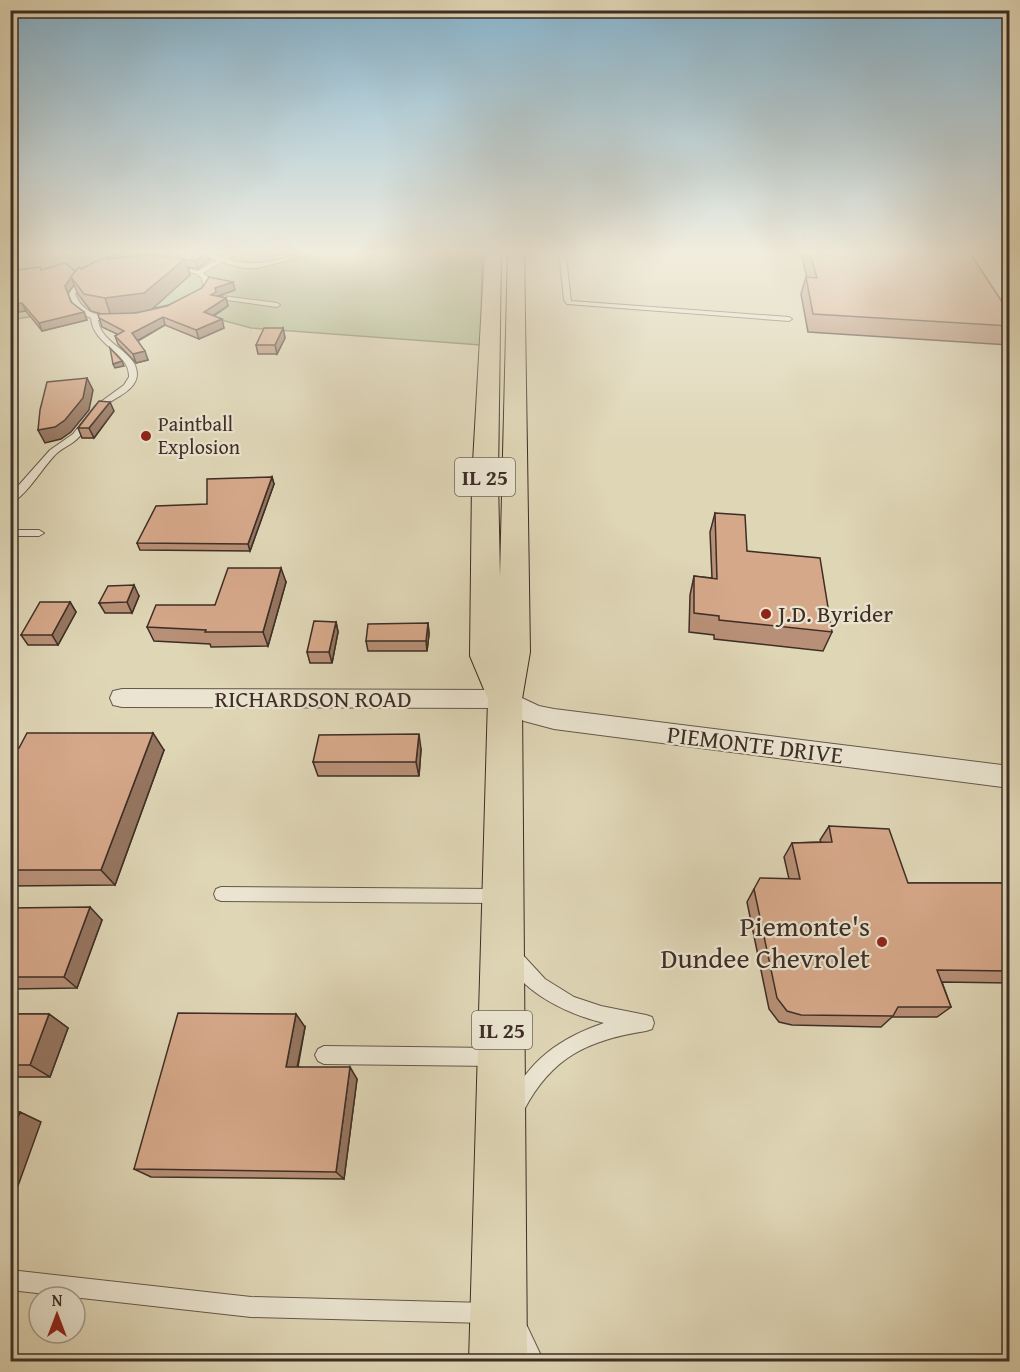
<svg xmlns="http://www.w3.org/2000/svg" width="1020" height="1372" font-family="'Gentium Book Plus',serif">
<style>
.green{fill:#aebe91;stroke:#76765c;stroke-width:1.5}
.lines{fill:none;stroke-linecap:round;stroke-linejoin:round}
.service-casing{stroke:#66584a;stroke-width:2}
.minor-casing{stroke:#66584a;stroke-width:2}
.primary-casing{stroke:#3e2e26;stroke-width:2}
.service{fill:#eae4d0;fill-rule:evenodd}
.minor{fill:#eae4d0;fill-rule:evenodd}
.primary{fill:#dfd6b6;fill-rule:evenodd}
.wall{fill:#b89077;stroke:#3e2e26;stroke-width:1.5}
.shaded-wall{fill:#967661;stroke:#3e2e26;stroke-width:1.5}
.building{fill:#d6a88a;stroke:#3e2e26;stroke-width:1.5}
.poi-dot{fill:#8f2418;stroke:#eae4d0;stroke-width:2}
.labels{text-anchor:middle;stroke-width:4.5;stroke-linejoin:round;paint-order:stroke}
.far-poi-label{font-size:20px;fill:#3e2e26;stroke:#eae4d0;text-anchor:start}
.shield{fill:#eae4d0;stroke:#726559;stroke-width:1.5}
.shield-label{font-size:22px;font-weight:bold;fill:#3e2e26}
.poi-label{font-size:24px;fill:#3e2e26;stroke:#eae4d0;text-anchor:start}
.street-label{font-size:24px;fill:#3e2e26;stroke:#eae4d0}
.near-poi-label{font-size:28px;fill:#3e2e26;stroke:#eae4d0;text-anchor:end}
</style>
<rect width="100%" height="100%" fill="#dfd6b6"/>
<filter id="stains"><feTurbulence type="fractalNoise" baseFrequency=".00333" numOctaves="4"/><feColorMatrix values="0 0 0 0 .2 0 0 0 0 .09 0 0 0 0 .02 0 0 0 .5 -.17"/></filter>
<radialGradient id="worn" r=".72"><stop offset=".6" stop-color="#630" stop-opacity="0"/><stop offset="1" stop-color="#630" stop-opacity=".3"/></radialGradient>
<path class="green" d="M11,250H482L481,345L251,328L185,310L102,319L72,309L11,320Z"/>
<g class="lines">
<defs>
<path id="service" d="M187,250H195L221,257L230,252L245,250L227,259C258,268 272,261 303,253L306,255L258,268H244L222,262L203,273L208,277L209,286L200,296L197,294L203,286L202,278L197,274L171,267L174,265L198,271L216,260Z
M269,250H276L282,253L279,255Z
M559,250H565L571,301L789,317L792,319L789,321L567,304L564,300Z
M86,277L89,279L80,286L75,294C84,314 96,315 115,317V319L113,320H98C101,345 137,351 137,374C137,391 113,398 102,408C94,417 88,428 79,437C72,445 61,448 54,456C41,470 26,496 10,504V495L50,450L73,434L95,406L124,385L129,377C130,352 93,346 91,318C79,313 73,305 69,294L75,284Z
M222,296L277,303L280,305L277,307L220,299L219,298Z
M10,530H39L44,533L39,536H10Z
M221,887L497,889L502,891L504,896L502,901L497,903L221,901L216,899L214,894L216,889Z
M515,951L521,953L545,979L574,997L601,1006L646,1015L652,1017L654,1023L652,1029L646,1031C588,1040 552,1057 524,1110L518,1113L512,1110L509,1104C527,1061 560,1038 604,1023C570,1015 521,993 507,959L509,953Z
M324,1046L494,1048L500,1051L503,1057L500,1063L494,1066L324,1064L318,1061L315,1055L318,1049Z
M10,1270L251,1297L486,1303L493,1306L496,1313L493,1320L486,1323L251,1317L10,1290Z
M520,1323L527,1326L544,1362H523L510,1333L513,1326Z"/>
<path id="minor" d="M122,689L505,690L539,706L554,709L1010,766V788L554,729L524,721L501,708L122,707L113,705L110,698L113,691Z"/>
<path id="primary" d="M485,250H501L498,480L500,576L508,250H524L530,652L522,699L527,1362H469L488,699L470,656L472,480Z"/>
</defs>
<use href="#service" class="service-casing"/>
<use href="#minor" class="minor-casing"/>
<use href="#primary" class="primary-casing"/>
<use href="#service" class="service"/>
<use href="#minor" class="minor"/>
<use href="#primary" class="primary"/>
</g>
<path class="wall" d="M167,250L168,254L209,260L198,269L188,267L190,275L151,309L235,290L218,296L226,298L228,306L214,316L224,328L199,339L165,325L138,341L148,360L136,363L118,344L115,336L117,334L102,327L98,314H102L91,311L78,294L74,285L68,293L71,303L84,312L87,320L42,331L26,311L10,313L41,270L75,272L81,269Z
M800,250H968L1010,314V344L1009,345L808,332L801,294L806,277L807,278Z
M283,328L285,338L277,354H258L256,345Z
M114,411L94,438H82L78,428Z
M272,477L274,484L250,551L140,550L137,543L207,504Z
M715,513L747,551L832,632L823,651L714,639V635L689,632L690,595L694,576L712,578L710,532Z
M286,582L268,646L211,647L210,644L154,641L147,627Z
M139,596L132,613H105L99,603Z
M70,602L76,612L58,645H28L21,635Z
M336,622L338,632L332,663H310L307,652Z
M428,623L429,634L427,651H368L366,641Z
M10,748L164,750L115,885L10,886Z
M421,749L419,776H318L313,762Z
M829,826L908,883H1010V983L942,982L951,1007L937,1017H892L881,1027L792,1025L779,1022L769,1009L747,902L754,889L789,879L784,857L792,843L821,842L820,840Z
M10,908L102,920L77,988L10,989Z
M10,1014H49L68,1028L50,1077H10Z
M305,1027L298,1067L357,1079L344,1179L151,1177L134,1169Z"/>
<path class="shaded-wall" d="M207,253L209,260L198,269L195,261Z
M185,259L190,275L150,311L111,316L105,298Z
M71,277L74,285L68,293L65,286Z
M233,282L235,290L218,296L211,295L215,288Z
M226,298L228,306L206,320L204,312Z
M22,303L26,311L10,313V305Z
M84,312L87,320L42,331L39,323Z
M163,317L165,325L135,342L132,333Z
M222,319L224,328L199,339L196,330Z
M283,328L285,338L277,354L275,345Z
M145,351L148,360L136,363L133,354Z
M122,361L124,366L115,368L113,364Z
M87,378L93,390L89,410L71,432L61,439L45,443L38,430Z
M110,402L114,411L94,438L89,428Z
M272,477L274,484L250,551L248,544Z
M281,568L286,582L268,646L263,632Z
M134,585L139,596L132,613L127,602Z
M70,602L76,612L58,645L52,635Z
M336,622L338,632L332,663L329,652Z
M428,623L429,634L427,651L426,641Z
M153,733L164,750L115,885L101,870Z
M419,734L421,749L419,776L416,762Z
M90,907L102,920L77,988L64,977Z
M49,1014L68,1028L50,1077L30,1065Z
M296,1014L305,1027L295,1078L286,1067Z
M350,1067L357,1079L344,1179L336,1172Z
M20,1112L41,1122L10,1208V1136Z"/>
<path class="building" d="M130,250H166V255L178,250H198L207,253L195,261L186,260L185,259L149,255L107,259V257Z
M809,250H968L1010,314V326L813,314L806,277L817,278Z
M149,255L185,259L144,293L105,298L84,294L71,277L79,267L81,269L101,259Z
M65,263L75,271L65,286L71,302L84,312L39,323L22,303L10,305V271L40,267L41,270Z
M209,277L233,282L215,288L216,292L211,295L226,298L204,312L222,319L196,330L163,317L132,333L145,351L133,354L115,336L124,331L99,318L98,314L136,313L167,306L202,288Z
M264,328H283L275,345H256Z
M110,348L122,361L113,364Z
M87,378L83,398L65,420L55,427L38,430L40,410L47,382Z
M99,401L110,402L89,428H78Z
M272,477L248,544L137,543L156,506L207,504V479Z
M715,513L745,515L747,551L820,558L832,632L719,620V616L694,613V576L717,579Z
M228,568H281L263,632H205L206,630L147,627L156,605H215Z
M134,585L127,602L99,603L108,586Z
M40,602H70L52,635H21Z
M314,621L336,622L329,652H307Z
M428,623L426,641H366L368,624Z
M27,733H153L101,870H10V748H19Z
M419,734L416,762H313L319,735Z
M829,826L889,829L908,883H1010V971L937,970L951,1007H898L893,1016L801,1015L787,1011L777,998L754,889L760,878L800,879L792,843L832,842Z
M90,907L64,977H10V908Z
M178,1013L296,1014L286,1067H350L336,1172L134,1169Z
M10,1014H49L30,1065H10Z
M10,1112H20L10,1136Z"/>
<linearGradient id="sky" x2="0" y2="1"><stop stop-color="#86b6d2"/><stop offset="0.57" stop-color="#f1edde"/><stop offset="1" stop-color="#f1edde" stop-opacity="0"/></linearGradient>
<rect width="1020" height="442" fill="url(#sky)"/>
<g class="poi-dot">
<circle cx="146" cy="436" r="6"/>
<circle cx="766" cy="614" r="6"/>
<circle cx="882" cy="942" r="6"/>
</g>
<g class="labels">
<g class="far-poi-label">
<text x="158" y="431">Paintball<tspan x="158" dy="23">Explosion</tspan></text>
</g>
<g class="shield">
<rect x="455" y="458" width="60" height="38" rx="4.5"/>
<rect x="472" y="1011" width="60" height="38" rx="4.5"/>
</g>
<g class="shield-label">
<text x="485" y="485">IL 25</text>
<text x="502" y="1038">IL 25</text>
</g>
<g class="poi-label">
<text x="778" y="622">J.D. Byrider</text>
</g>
<g class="street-label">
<text x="313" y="707">RICHARDSON ROAD</text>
<text transform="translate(755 745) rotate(7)" y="8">PIEMONTE DRIVE</text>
</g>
<g class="near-poi-label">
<text x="870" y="936">Piemonte's<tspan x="870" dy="32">Dundee Chevrolet</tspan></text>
</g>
</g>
<rect width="1020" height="1372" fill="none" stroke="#dfd6b6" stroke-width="36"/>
<rect x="12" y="12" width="996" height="1348" fill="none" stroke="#3e2e26" stroke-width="3"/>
<rect x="18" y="18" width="984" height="1336" fill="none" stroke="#3e2e26" stroke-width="1.5"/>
<g transform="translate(57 1315)"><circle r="28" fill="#eae4d0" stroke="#a59b8c" stroke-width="1.5"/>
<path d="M0-4.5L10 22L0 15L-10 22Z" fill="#8f2418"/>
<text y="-9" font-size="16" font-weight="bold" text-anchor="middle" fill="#3e2e26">N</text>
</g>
<rect width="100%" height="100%" filter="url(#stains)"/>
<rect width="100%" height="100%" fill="url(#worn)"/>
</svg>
